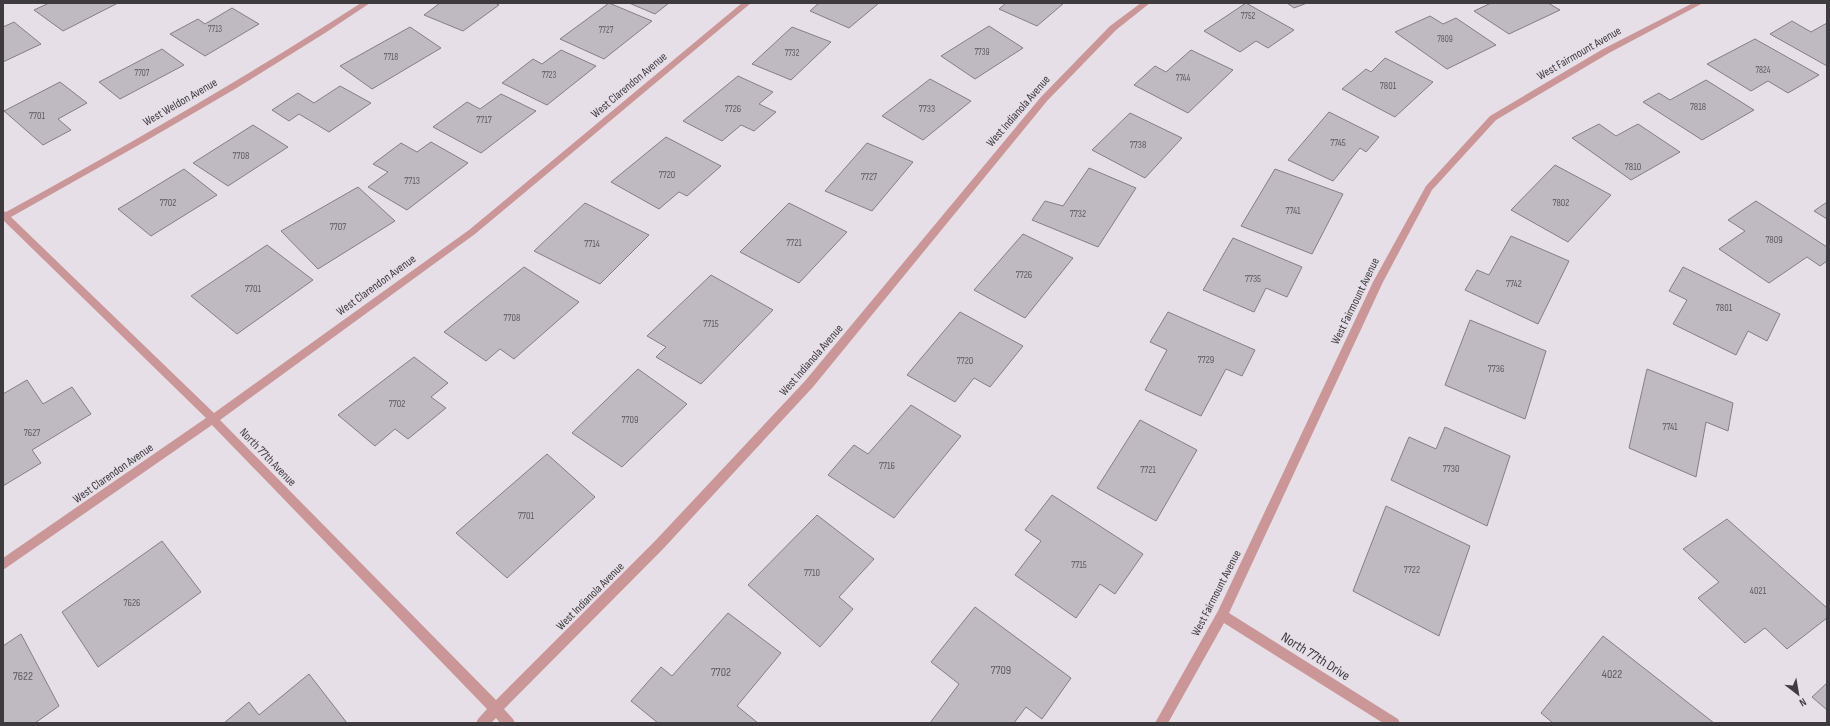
<svg xmlns="http://www.w3.org/2000/svg" width="1830" height="726" font-family="'Sofia Sans Condensed',sans-serif">
<style>
.building{fill:#bfb9c1;stroke:#847e86}
.lines{fill:none;stroke-linecap:round;stroke-linejoin:round}
.street{fill:#cb9697;fill-rule:evenodd}
.labels{text-anchor:middle;stroke-width:3;stroke-linejoin:round;paint-order:stroke}
.far-number-label{font-size:9px;fill:#5e5a5f}
.number-label{font-size:10px;fill:#5e5a5f}
.street-label{font-size:12px;fill:#3e3b3e;stroke:#e6dfe8}
.near-number-label{font-size:12px;fill:#5e5a5f}
.near-street-label{font-size:14px;fill:#3e3b3e;stroke:#e6dfe8}
</style>
<rect width="100%" height="100%" fill="#e6dfe8"/>
<path class="building" d="M49,3H118L63,31L34,10Z
M440,3H495L499,5L463,31L424,15Z
M609,3L652,21L604,59L560,39Z
M629,3H669L655,14Z
M819,3H879L849,28L810,11Z
M1006,3H1064L1037,26L999,9Z
M1246,3L1294,30L1268,48L1256,41L1240,52L1204,31Z
M1287,3H1307L1294,8Z
M1491,3H1548L1560,10L1509,34L1474,11Z
M232,8L259,24L205,56L170,34L198,19L205,24Z
M1430,16L1443,24L1456,18L1496,45L1447,69L1395,32Z
M1792,21L1811,32L1827,23V66L1770,34Z
M14,22L41,44L3,62V27Z
M989,26L1023,48L975,79L941,56Z
M410,27L441,48L372,89L340,66Z
M792,27L831,42L791,80L752,64Z
M1755,39L1819,75L1788,93L1768,81L1751,91L1707,64Z
M162,49L184,65L120,99L99,82Z
M561,50L596,66L547,105L502,83L533,59L542,64Z
M1191,50L1233,70L1188,113L1134,85L1155,66L1166,72Z
M1385,58L1433,82L1395,117L1342,89L1366,69L1371,72Z
M738,76L773,92L759,104L776,112L754,131L741,125L722,141L683,121Z
M930,79L971,101L923,140L882,116Z
M1706,80L1754,110L1702,140L1643,102L1659,93L1670,100Z
M60,82L87,103L58,119L71,130L43,145L4,111Z
M340,86L371,103L329,132L299,114L289,121L272,110L298,93L314,103Z
M501,94L536,111L481,153L433,127L467,102L480,109Z
M1329,112L1379,137L1366,152L1360,148L1333,181L1288,160Z
M1130,113L1182,138L1145,178L1092,150Z
M1599,124L1616,136L1638,124L1680,152L1631,180L1572,138Z
M253,125L288,147L228,186L193,163Z
M666,137L721,166L687,196L679,192L659,209L611,182Z
M431,142L468,163L407,210L368,187L388,172L373,164L401,143L417,152Z
M867,143L913,162L872,211L825,191Z
M1555,165L1611,195L1568,242L1511,210Z
M1089,168L1136,188L1098,247L1032,220L1045,201L1063,206Z
M184,169L217,195L151,236L118,209Z
M1275,169L1343,194L1312,254L1241,226Z
M358,187L395,221L318,269L281,231Z
M1756,201L1827,247V261L1820,266L1807,257L1769,283L1719,249L1745,231L1728,220Z
M1827,202V219L1814,211Z
M585,203L649,235L600,284L534,251Z
M789,203L847,232L799,283L740,252Z
M1023,234L1073,258L1025,318L974,290Z
M1511,236L1569,261L1538,324L1465,290L1477,270L1489,275Z
M1233,238L1302,267L1287,297L1266,288L1254,312L1203,290Z
M267,245L313,280L237,334L191,296Z
M524,267L579,302L514,359L500,349L486,361L444,332Z
M1683,267L1780,314L1767,341L1748,331L1736,355L1673,324L1687,300L1669,291Z
M711,275L773,310L701,384L656,357L666,347L647,336Z
M960,312L1023,346L990,387L974,378L955,402L907,375Z
M1168,312L1255,350L1242,376L1226,369L1201,416L1145,390L1167,350L1150,342Z
M1470,320L1546,351L1525,419L1445,385Z
M414,357L448,383L431,397L446,408L408,439L395,429L375,446L338,415Z
M638,369L687,404L622,467L572,433Z
M1647,369L1733,403L1728,431L1706,422L1696,477L1629,448Z
M27,380L43,404L72,387L91,414L32,450L41,463L3,486V394Z
M911,405L961,436L894,518L828,475L854,445L868,454Z
M1140,420L1197,450L1156,521L1097,488Z
M1445,427L1510,456L1487,526L1391,480L1409,437L1436,449Z
M547,454L595,497L507,578L456,533Z
M1052,495L1143,554L1115,594L1100,584L1076,618L1015,575L1041,541L1025,530Z
M1386,506L1470,546L1439,636L1353,591Z
M817,515L874,559L839,597L853,609L820,647L748,585Z
M1727,519L1827,608V618L1787,649L1765,628L1745,643L1698,598L1719,582L1683,549Z
M162,541L201,592L98,667L62,612Z
M975,607L1071,678L1042,719L1026,707L1014,723H930L959,684L931,662Z
M728,613L781,653L737,706L758,723H658L631,701L661,667L672,676Z
M21,634L59,706L35,723H3V646Z
M1603,636L1714,723H1553L1541,713Z
M309,674L347,723H224L249,702L259,715Z
M1827,683V710L1812,697Z"/>
<g class="lines">
<path class="street" d="M361,3H370L325,33L235,89L144,142L11,217L214,413L469,230L742,3H751L475,234L220,420L496,700L655,541L805,381L1041,97L1110,26L1141,3H1150L1116,30L1047,101L813,387L663,549L504,709L513,719L515,723H500L496,718L491,723H476L478,719L487,709L212,425L3,570V558L206,418L3,220V211L6,212C126,146 245,78 361,3Z
M1693,3H1703L1609,53L1496,120L1432,190L1383,282L1229,613L1398,719L1400,723H1383L1224,623L1168,723H1155L1218,611L1373,282L1426,186L1490,116L1603,49Z"/>
</g>
<g class="labels">
<g class="far-number-label">
<text x="1248" y="19">7752</text>
<text x="215" y="32">7713</text>
<text x="606" y="33">7727</text>
<text x="1445" y="42">7809</text>
<text x="982" y="55">7739</text>
<text x="792" y="56">7732</text>
<text x="391" y="60">7718</text>
<text x="1763" y="73">7824</text>
<text x="142" y="76">7707</text>
<text x="549" y="78">7723</text>
<text x="1183" y="81">7744</text>
</g>
<g class="number-label">
<text x="1388" y="89">7801</text>
<text x="1698" y="110">7818</text>
<text x="733" y="112">7726</text>
<text x="927" y="112">7733</text>
<text x="37" y="119">7701</text>
<text x="484" y="123">7717</text>
<text x="1338" y="146">7745</text>
<text x="1138" y="148">7738</text>
<text x="241" y="159">7708</text>
<text x="1633" y="170">7810</text>
<text x="667" y="178">7720</text>
<text x="869" y="180">7727</text>
<text x="412" y="184">7713</text>
<text x="168" y="206">7702</text>
<text x="1561" y="206">7802</text>
<text x="1293" y="214">7741</text>
<text x="1078" y="217">7732</text>
<text x="338" y="230">7707</text>
<text x="1774" y="243">7809</text>
<text x="794" y="246">7721</text>
<text x="592" y="247">7714</text>
<text x="1024" y="278">7726</text>
<text x="1253" y="282">7735</text>
<text x="1514" y="287">7742</text>
<text x="253" y="292">7701</text>
<text x="1724" y="311">7801</text>
<text x="512" y="321">7708</text>
<text x="711" y="327">7715</text>
<text x="1206" y="363">7729</text>
<text x="965" y="364">7720</text>
<text x="1496" y="372">7736</text>
<text x="397" y="407">7702</text>
<text x="630" y="423">7709</text>
<text x="1670" y="430">7741</text>
<text x="32" y="436">7627</text>
<text x="887" y="469">7716</text>
<text x="1451" y="472">7730</text>
<text x="1148" y="473">7721</text>
<text x="526" y="519">7701</text>
<text x="1079" y="568">7715</text>
<text x="1412" y="573">7722</text>
<text x="812" y="576">7710</text>
<text x="1758" y="594">4021</text>
<text x="132" y="606">7626</text>
</g>
<g class="street-label">
<text transform="translate(1579 53) rotate(-30)" y="4">West Fairmount Avenue</text>
<text transform="translate(629 85) rotate(-40)" y="4">West Clarendon Avenue</text>
<text transform="translate(180 102) rotate(-30)" y="4">West Weldon Avenue</text>
<text transform="translate(1018 111) rotate(-49)" y="4">West Indianola Avenue</text>
<text transform="translate(376 285) rotate(-36)" y="4">West Clarendon Avenue</text>
<text transform="translate(1355 301) rotate(-64)" y="4">West Fairmount Avenue</text>
<text transform="translate(811 360) rotate(-49)" y="4">West Indianola Avenue</text>
<text transform="translate(268 457) rotate(46)" y="4">North 77th Avenue</text>
<text transform="translate(113 473) rotate(-35)" y="4">West Clarendon Avenue</text>
<text transform="translate(1216 593) rotate(-63)" y="4">West Fairmount Avenue</text>
<text transform="translate(590 596) rotate(-45)" y="4">West Indianola Avenue</text>
</g>
<g class="near-number-label">
<text x="1001" y="674">7709</text>
<text x="721" y="676">7702</text>
<text x="1612" y="678">4022</text>
<text x="23" y="680">7622</text>
</g>
<g class="near-street-label">
<text transform="translate(1316 656) rotate(32)" y="5">North 77th Drive</text>
</g>
</g>
<rect width="1830" height="726" fill="none" stroke="#3e3b3e" stroke-width="8"/>
<g transform="translate(1798 694) rotate(149)" stroke="#e6dfe8" stroke-width="3" paint-order="stroke">
<path d="M0-3L7 15L0 10L-7 15Z" fill="#3e3b3e"/>
<text y="-6" font-size="11" font-weight="bold" text-anchor="middle" fill="#3e3b3e">N</text>
</g>
</svg>
